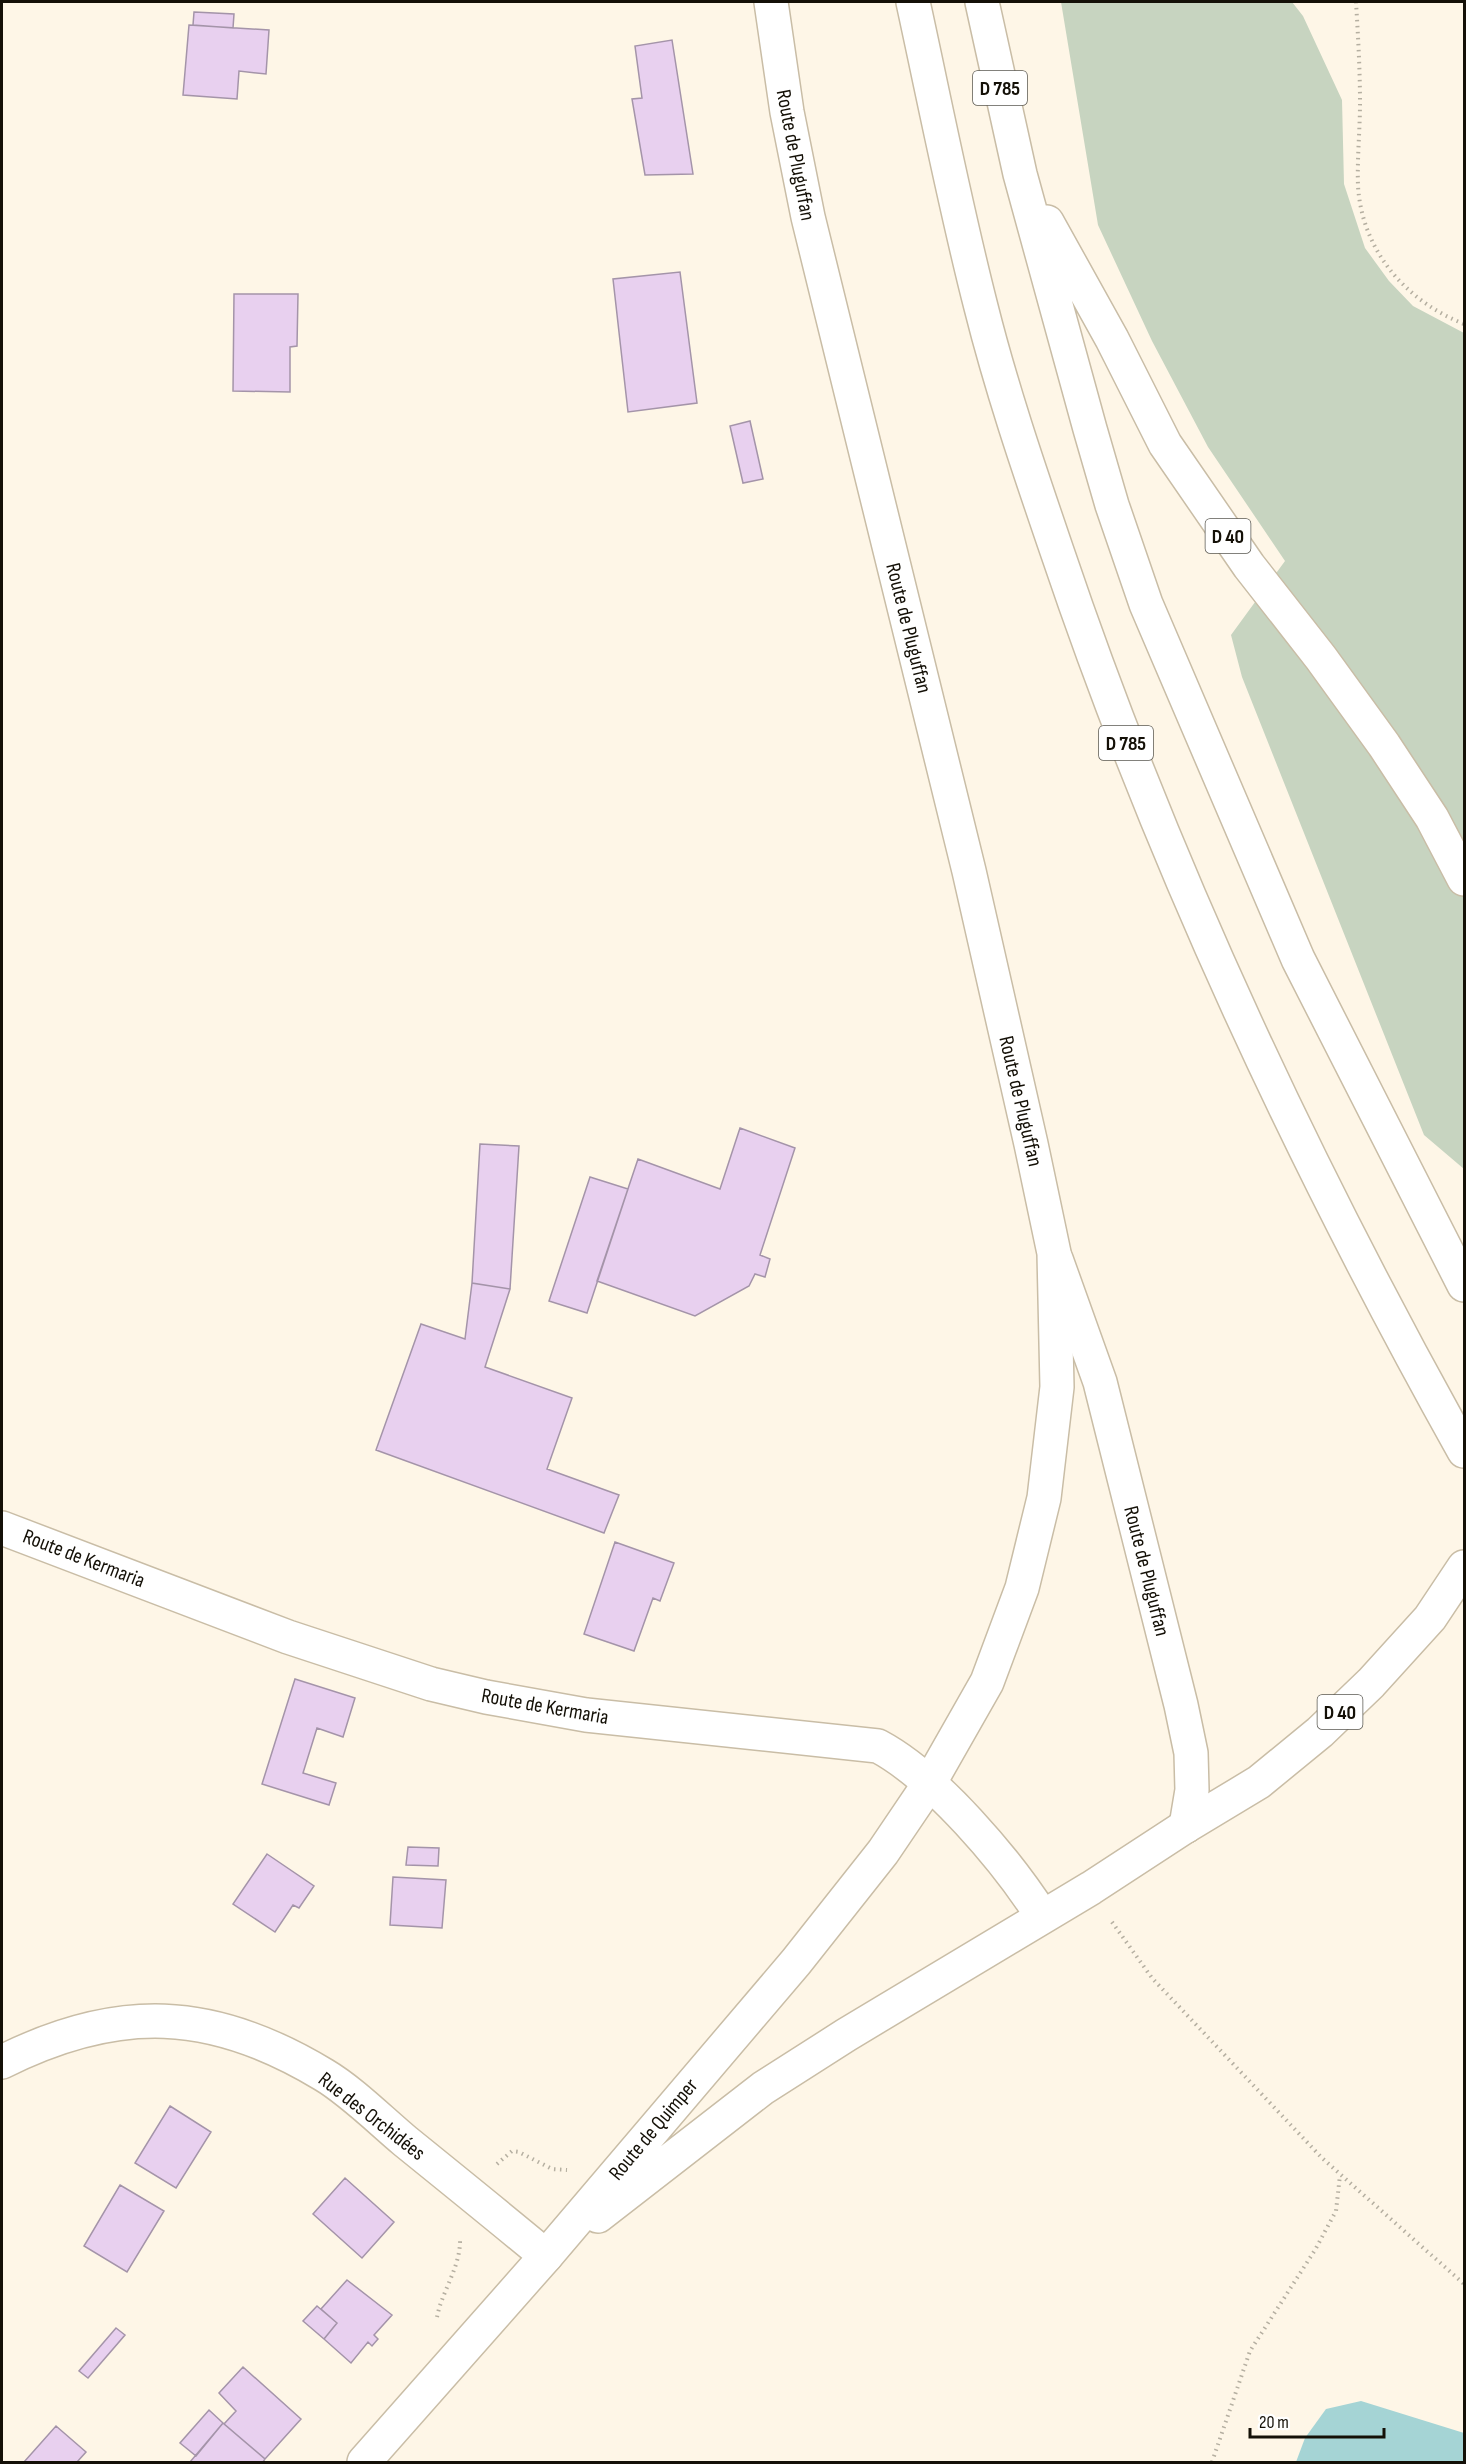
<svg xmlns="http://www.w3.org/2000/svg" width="1466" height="2464" font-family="'Sofia Sans Condensed',sans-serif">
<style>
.green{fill:#c7d4c0}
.water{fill:#a5d4d5}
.building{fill:#e8d0ef;stroke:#a494a9;stroke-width:1.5}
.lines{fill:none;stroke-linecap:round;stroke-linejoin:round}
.street-casing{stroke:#c9bda6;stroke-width:36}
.secondary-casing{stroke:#c9bda6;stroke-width:36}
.highway-casing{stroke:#c9bda6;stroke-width:36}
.path{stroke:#b5afa1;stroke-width:4;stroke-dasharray:1.5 4.5;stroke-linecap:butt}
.street{stroke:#fff;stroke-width:33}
.secondary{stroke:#fff;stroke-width:33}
.highway{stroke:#fff;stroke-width:33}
.labels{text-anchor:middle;stroke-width:4.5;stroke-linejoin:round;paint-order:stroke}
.shield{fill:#fff;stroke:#5a5851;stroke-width:1.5}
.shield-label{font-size:20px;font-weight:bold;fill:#141007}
.street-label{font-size:21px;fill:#141007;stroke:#fff}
</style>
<rect width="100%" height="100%" fill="#fef6e7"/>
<path class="green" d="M1061,2H1292L1303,16L1342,100L1344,184L1365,248L1389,281L1413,306L1464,333V1169L1424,1135L1242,677L1231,635L1285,561L1208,447L1152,341L1098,225Z"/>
<path class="water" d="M1361,2401L1464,2433V2462H1296L1305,2438L1326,2409Z"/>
<path class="building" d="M194,12L234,14L233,28L193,25Z
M189,25L269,30L266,74L239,71L237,99L183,95Z
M672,40L693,174L645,175L632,99L642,98L635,46Z
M680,272L697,403L628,412L613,279Z
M234,294H298L297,346L290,347V392L233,391Z
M750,421L763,479L743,483L730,426Z
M740,1128L795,1148L760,1255L770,1259L765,1277L755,1274L749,1286L695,1316L597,1281L638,1159L720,1189Z
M480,1144L519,1146L510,1289L472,1283Z
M590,1177L628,1189L587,1313L549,1301Z
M472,1283L510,1289L485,1367L572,1398L547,1469L619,1495L604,1533L376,1450L421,1324L465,1339Z
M615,1542L674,1563L660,1601L653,1598L634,1651L584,1634Z
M295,1679L355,1698L343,1737L317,1728L303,1773L336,1783L329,1805L262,1784Z
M408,1847L439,1848L438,1866L406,1865Z
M267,1854L314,1886L299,1908L293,1905L275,1932L233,1904Z
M393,1877L446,1880L442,1928L390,1925Z
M170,2106L211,2132L176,2188L135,2163Z
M345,2178L394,2222L362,2258L313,2214Z
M120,2185L164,2211L127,2272L84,2246Z
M347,2280L392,2315L374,2335L378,2339L372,2346L368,2342L351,2363L324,2339L337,2323L321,2309Z
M317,2306L337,2323L324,2339L303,2321Z
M116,2328L125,2335L88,2378L79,2371Z
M243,2367L301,2419L265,2459L224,2424L236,2411L219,2393Z
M209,2410L223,2423L196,2456L180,2443Z
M223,2423L265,2459L263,2462H190Z
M56,2426L86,2452L77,2462H24Z"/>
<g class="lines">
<defs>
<path id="street" d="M1056,1259L1100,1382L1181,1705L1191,1753L1192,1790L1186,1826
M2,1528L288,1637L431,1684L486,1697L586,1715L878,1746C936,1777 1006,1860 1042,1916
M2,2062C118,2004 212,2007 324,2075C351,2091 380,2120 405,2141C452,2179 499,2217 546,2256"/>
<path id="secondary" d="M598,2216L763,2088L846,2035L1091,1888L1186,1826
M364,2462L546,2256L796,1962L883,1852L929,1784L987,1682L1022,1588L1044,1498L1057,1387L1054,1253L1031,1144L969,871L808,217L787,112L771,2"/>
<path id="highway" d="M913,2C935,103 955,206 981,307C1002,391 1030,472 1058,554C1163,865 1304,1165 1464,1451
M982,2L1020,174L1090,429L1112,505L1146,604L1298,959L1464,1285
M1047,222L1112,339L1165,444L1249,566L1321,658L1384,745L1432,818L1464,879
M1186,1826L1259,1782L1320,1732L1371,1683L1430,1618L1464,1567"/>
</defs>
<use href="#street" class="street-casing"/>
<use href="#secondary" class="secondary-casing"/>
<use href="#highway" class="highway-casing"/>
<path class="path" d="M1356,2C1358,35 1360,69 1360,103C1360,130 1357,158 1358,186C1362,251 1406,301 1464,324
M1112,1922L1152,1978L1322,2158L1464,2284
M497,2164L512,2151L519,2152L552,2169L567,2170
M437,2317C442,2291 461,2266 460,2239
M1212,2462L1250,2351L1315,2250L1336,2211L1340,2175"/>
<use href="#street" class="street"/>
<use href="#secondary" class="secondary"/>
<use href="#highway" class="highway"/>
</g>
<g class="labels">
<g class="shield">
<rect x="973" y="71" width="54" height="34" rx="4.5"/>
<rect x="1205.5" y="519" width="45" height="34" rx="4.5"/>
<rect x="1099" y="726" width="54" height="34" rx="4.5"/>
<rect x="1317.5" y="1695" width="45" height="34" rx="4.5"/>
</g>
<g class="shield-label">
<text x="1000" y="95">D 785</text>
<text x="1228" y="543">D 40</text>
<text x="1126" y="750">D 785</text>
<text x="1340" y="1719">D 40</text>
</g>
<g class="street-label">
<text transform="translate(796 155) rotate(79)" y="7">Route de Pluguffan</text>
<text transform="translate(909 628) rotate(76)" y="7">Route de Pluguffan</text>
<text transform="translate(1021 1101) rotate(77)" y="7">Route de Pluguffan</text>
<text transform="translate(84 1558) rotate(21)" y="7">Route de Kermaria</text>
<text transform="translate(1147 1571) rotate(76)" y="7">Route de Pluguffan</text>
<text transform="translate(545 1706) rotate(10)" y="7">Route de Kermaria</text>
<text transform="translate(372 2116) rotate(38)" y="7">Rue des Orchidées</text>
<text transform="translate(653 2129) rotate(-50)" y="7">Route de Quimper</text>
</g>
</g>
<rect width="1466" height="2464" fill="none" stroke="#141007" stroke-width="6"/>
<path d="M1250 2428v9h134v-9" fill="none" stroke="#141007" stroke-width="3"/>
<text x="1259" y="2428" font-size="18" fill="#141007" stroke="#ffffff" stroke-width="4.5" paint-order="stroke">20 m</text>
</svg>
